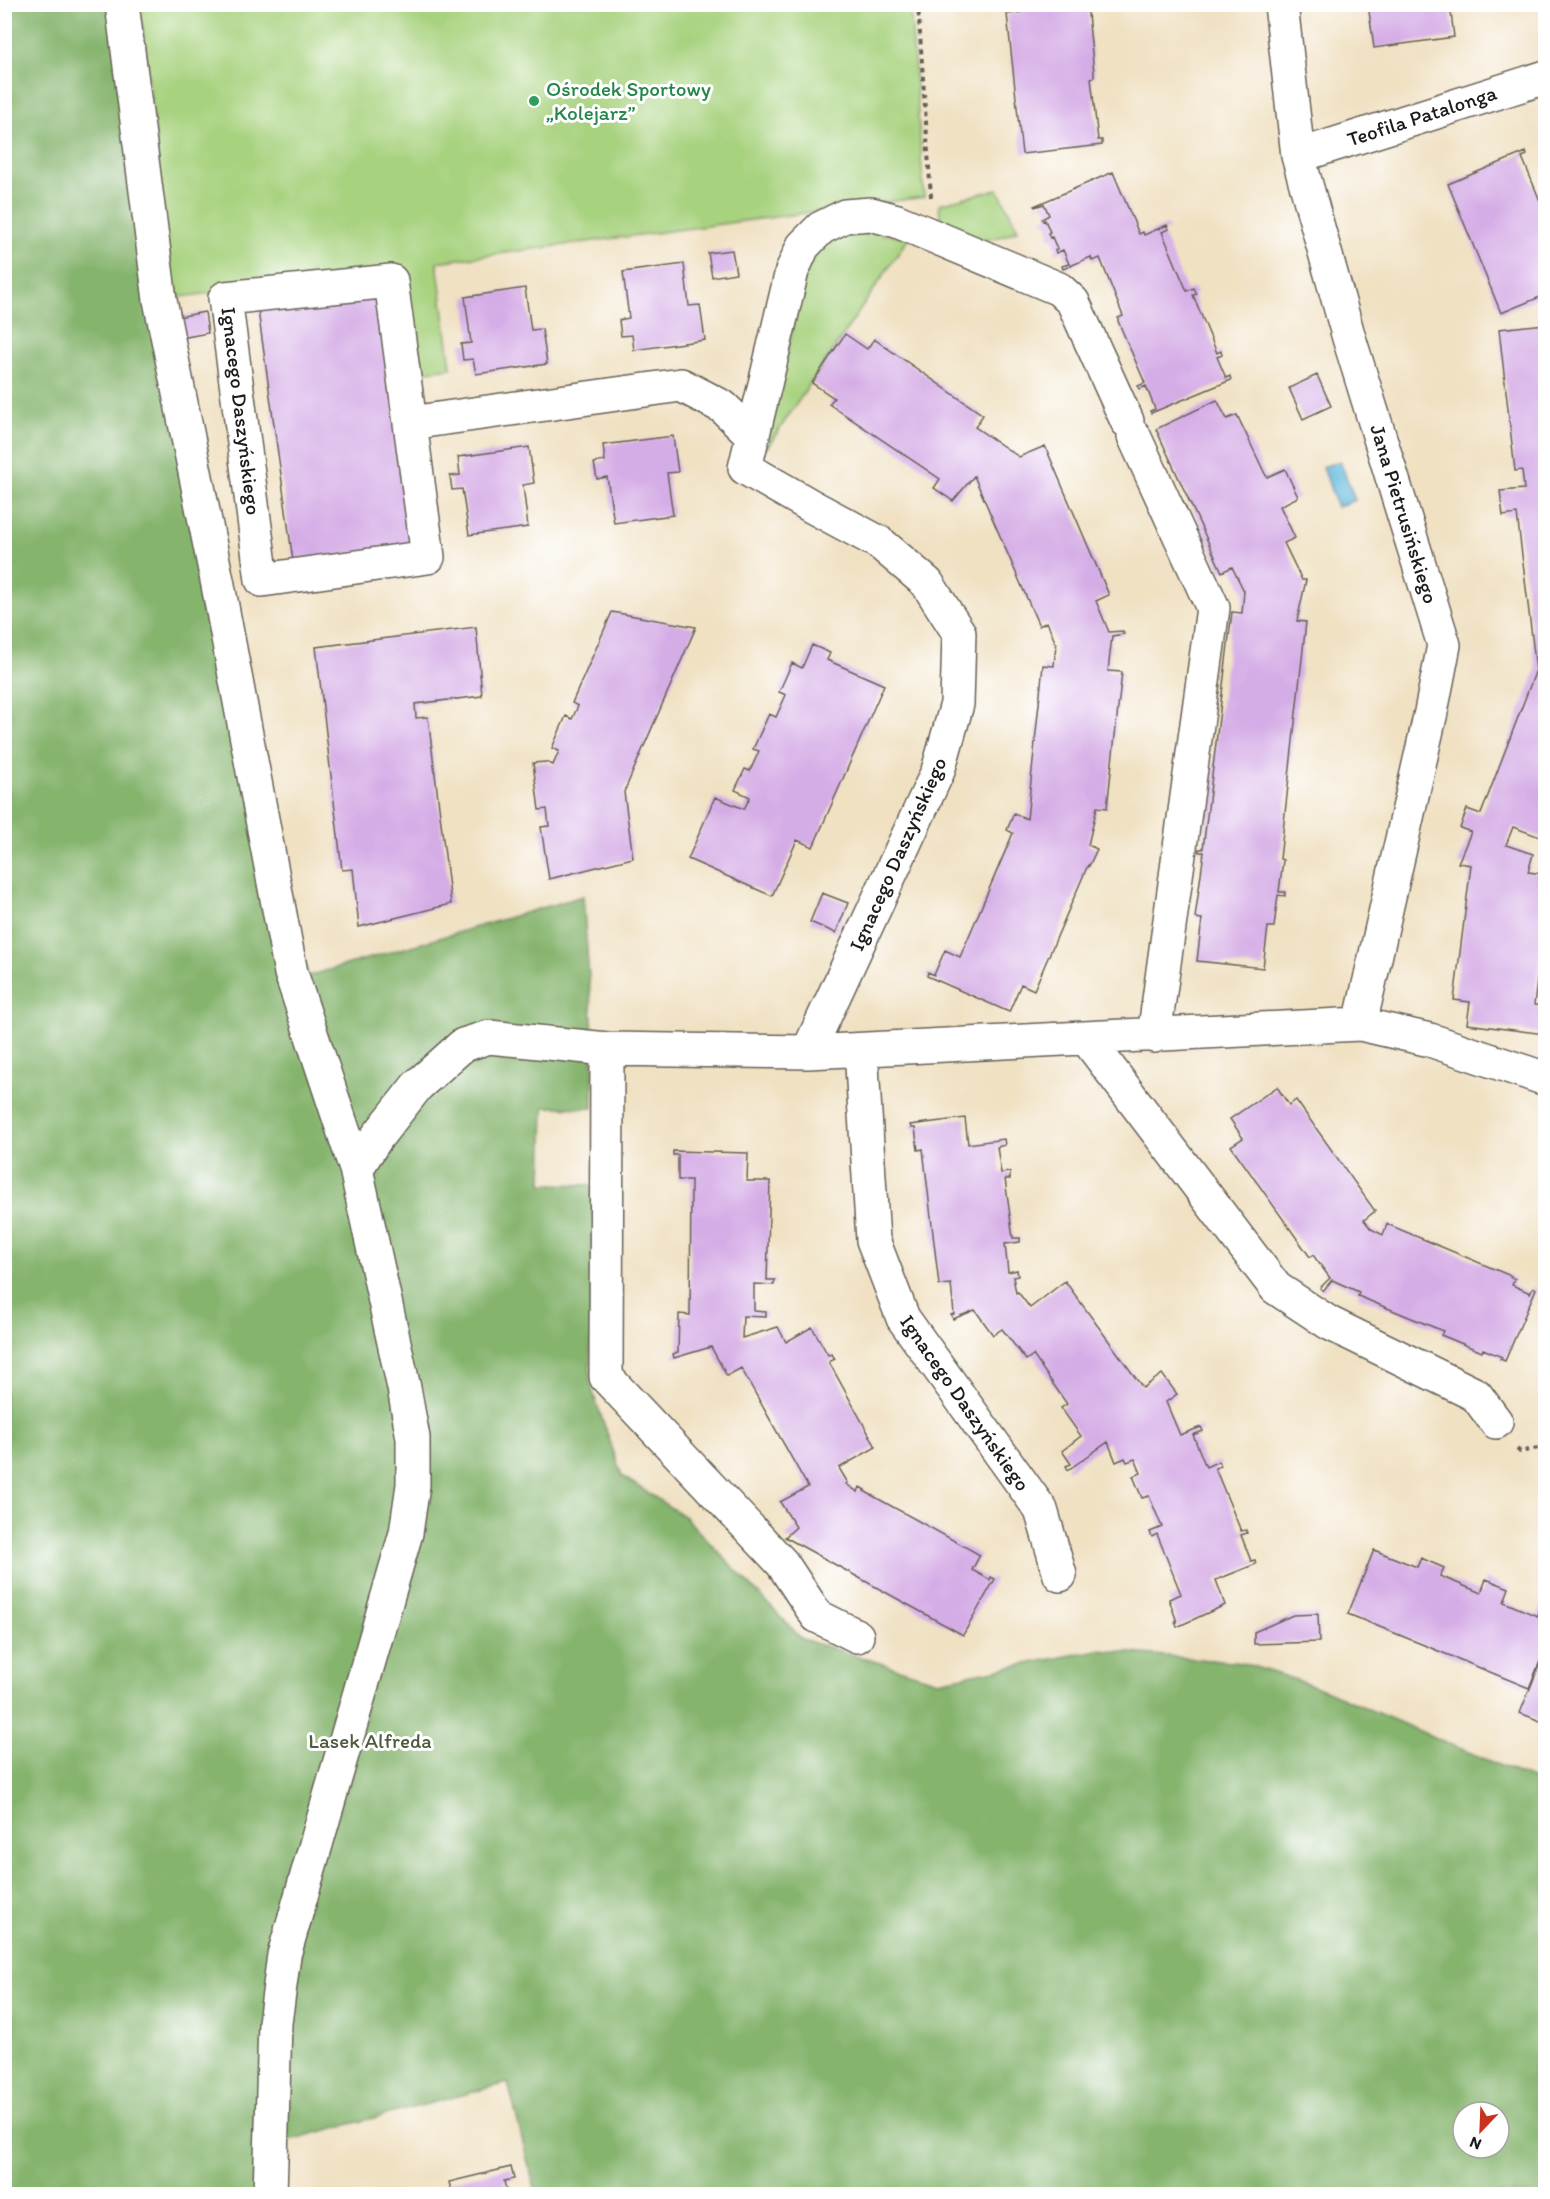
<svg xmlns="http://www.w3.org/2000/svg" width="1550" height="2199" font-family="Itim,sans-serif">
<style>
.green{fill:#a7d27e;stroke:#62774d;stroke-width:1.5}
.forest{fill:#85b46d;stroke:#506844;stroke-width:1.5;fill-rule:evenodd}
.water{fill:#5eb7db;stroke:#3d6a7c;stroke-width:1.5}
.building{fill:#d5ade6}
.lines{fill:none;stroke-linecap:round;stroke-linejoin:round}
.minor-casing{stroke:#666156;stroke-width:36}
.path{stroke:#666156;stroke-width:4;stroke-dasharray:4.5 4.5;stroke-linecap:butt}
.minor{stroke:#fff;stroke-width:33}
.leisure-dot{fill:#2e9e5b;stroke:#fff;stroke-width:2}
.labels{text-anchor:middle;stroke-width:6;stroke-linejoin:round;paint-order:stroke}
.leisure-label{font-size:21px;fill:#27864d;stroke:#fff;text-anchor:start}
.street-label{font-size:21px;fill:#1c1c1c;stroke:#fff}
.park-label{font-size:21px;fill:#4d5c3e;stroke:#fff}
</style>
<rect width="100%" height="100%" fill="#fff"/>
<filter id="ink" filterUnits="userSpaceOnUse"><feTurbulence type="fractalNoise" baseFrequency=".0167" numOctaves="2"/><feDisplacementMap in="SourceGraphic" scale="12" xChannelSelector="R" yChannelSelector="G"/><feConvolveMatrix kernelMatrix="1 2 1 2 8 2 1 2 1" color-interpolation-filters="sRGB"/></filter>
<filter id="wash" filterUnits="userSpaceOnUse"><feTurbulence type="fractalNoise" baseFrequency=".008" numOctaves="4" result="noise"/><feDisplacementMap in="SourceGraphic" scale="24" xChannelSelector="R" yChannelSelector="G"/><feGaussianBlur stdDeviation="1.35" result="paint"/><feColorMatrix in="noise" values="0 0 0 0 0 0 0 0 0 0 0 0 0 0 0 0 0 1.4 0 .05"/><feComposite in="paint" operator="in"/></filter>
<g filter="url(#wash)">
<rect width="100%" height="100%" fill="#f0e1c3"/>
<path class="green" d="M140,5H910L924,197L437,262L451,368L418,372L403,267L174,298Z
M998,189L1018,230C982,246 976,241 941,230L939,204Z
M878,229L883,235L910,236L766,449L804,275L829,232Z"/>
<path class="forest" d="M4,5H112L153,300L308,976L583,896L593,1033V1108L544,1107L542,1184L593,1185L590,1384L622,1476L685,1517L802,1639L938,1681L1098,1650L1243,1663L1315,1686L1545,1785L1546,2194H692L689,2186L652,2194H536L508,2083L258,2148V2194H5ZM1463,2112H1499V2148H1463Z"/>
<path class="water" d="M1340,461L1355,500L1337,507L1323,467Z"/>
<g id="blocks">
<path class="building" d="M1021,4H1087L1094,73V77L1091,78L1098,140H1102V145L1022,154L1007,14L1022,12Z
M1368,4H1450L1454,37L1374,48Z
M1526,152L1527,155L1522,157L1545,213V295L1501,313L1448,184Z
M1113,172L1139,234L1143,232L1144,235L1167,225L1169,229L1162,232L1187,291L1194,288L1197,294L1193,295L1217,353L1221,351L1222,355L1217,357L1226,378L1230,376L1231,380L1151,413L1150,411L1155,409L1146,386L1139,389L1138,386L1145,383L1118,321V318L1123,316L1100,258L1092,261L1091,257L1063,269L1062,266L1069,264L1063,250L1056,253L1055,250L1057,249L1052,237L1050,238L1048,233L1050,232L1045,220L1043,221L1042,219L1049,215L1044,204L1035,207L1034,206Z
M732,250L736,273L712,277L708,253Z
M684,264L689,306L700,305L705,340L634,350L632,335L621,336L619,320L629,318L623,272Z
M525,288L531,330L542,329L547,364L476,374L473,359L463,360L461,344L471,343L465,297Z
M378,292L412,545L293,561L258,310Z
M205,312L208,333L181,338L178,317Z
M1545,324V839L1513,827L1506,845L1533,854L1528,872L1545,874V916L1534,1005L1545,1006V1034L1467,1024L1470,1002L1454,1000L1471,865L1458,863L1471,832L1460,828L1467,809L1481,814L1536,670L1517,514L1503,516L1500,491L1524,489L1522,470L1515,471L1499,329Z
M845,334L867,349L874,339L983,415L975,427L1019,457L1045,446L1109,595L1096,601L1109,632L1123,631L1124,634L1112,636L1108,671L1122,672L1107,808L1097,807L1088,845L1097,849L1089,866L1088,865L1034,990L1021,984L1009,1012L927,976L928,972L934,975L945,950L960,957L1013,833L1007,830L1014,813L1027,819L1043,665L1054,666L1056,644L1047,622L1039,626L974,476L953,501L934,488L940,479L829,404L834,398L812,383Z
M1317,375L1331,406L1303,419L1289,388Z
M1217,400L1227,419L1237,415L1265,474L1267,477L1285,469L1298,497L1280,506L1295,538L1284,543L1302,580H1306L1297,621L1306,622L1280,859L1283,860L1279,892H1285V896L1278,895L1274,927H1268L1263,968L1197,961L1202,919L1195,918L1204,852H1199V849H1203L1232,612L1242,613L1244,591L1232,567L1222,572L1156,429Z
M673,436L678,472L667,473L673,515L614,523L607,477L597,479L594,463L605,461L603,445Z
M529,447L534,483L523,485L528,527L469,535L462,489L452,490L450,476L460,475L458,457Z
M612,612L696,627L624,792L633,858L549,879L541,827L549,826L547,809L539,810L533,763L546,762L553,765L559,751L552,748L566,716L572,719L578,706L572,703Z
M476,627L482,696L415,704L416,718L428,717L451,904L359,927L353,869L342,870L316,647Z
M812,645L830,653L827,660L884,685L813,847L797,840L772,896L688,859L715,797L744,809L750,797L735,790L745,769L750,771L759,751L753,749L769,714L776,717L786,695L779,692L792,663L802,668Z
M822,893L848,903L836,933L810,922Z
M1277,1087L1289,1105L1296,1100L1375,1211L1364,1220L1371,1229L1383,1235L1387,1224L1511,1276L1510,1277L1515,1279L1512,1285L1530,1293L1533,1287L1536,1289L1505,1361L1500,1359L1502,1357L1483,1349L1482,1352L1441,1335L1443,1331L1358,1296L1359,1292L1332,1280L1323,1291L1320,1288L1330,1278L1313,1255L1310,1257L1231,1146L1243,1138L1230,1119Z
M965,1118L968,1144L1004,1139L1005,1145L997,1147L1001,1173L1010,1172V1179H1005L1013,1238H1020V1242L1005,1244L1008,1272L1017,1270L1018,1276L1013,1277L1016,1293L1018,1292L1030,1308L1065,1281L1143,1388L1162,1374L1177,1394L1166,1402L1180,1435L1201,1427L1203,1431L1193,1435L1206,1467L1219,1461L1221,1466L1215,1468L1241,1531L1246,1530L1247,1533L1241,1535L1251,1561L1255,1560L1256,1564L1216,1580L1225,1605L1177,1627L1175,1622H1177L1169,1599L1181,1594L1157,1534L1152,1537L1150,1532L1162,1527L1149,1496L1142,1498L1133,1476L1141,1473L1135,1459L1127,1462L1125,1458L1116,1462L1108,1442L1068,1470L1066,1466L1071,1464L1062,1451L1081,1436L1061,1408L1067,1404L1033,1355L1026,1360L1002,1329L993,1335L975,1310L953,1319L951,1315L954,1314L951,1284L939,1285L923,1149L918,1150L915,1128H911L910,1125Z
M673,1151L748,1153L747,1181H770L767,1280H775L774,1285L754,1284V1311L766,1312V1317L743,1316L742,1338L778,1327L786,1342L812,1327L828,1355L832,1354L835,1359L829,1362L876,1447L839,1468L848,1483L846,1484L858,1492L860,1487L865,1490L864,1491L980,1555L972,1570L990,1580L991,1577L995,1579L963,1635L785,1537L796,1527L780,1502L808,1487L741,1368L727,1376L711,1347L674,1358L673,1354L678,1352L679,1314L690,1315L691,1180H678V1155H673Z
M1374,1550L1417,1567L1421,1558L1442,1567L1444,1568L1440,1576L1481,1593L1486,1579L1509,1588L1504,1602L1537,1616L1540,1607L1545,1609V1649L1529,1688L1348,1614Z
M1318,1614L1319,1642L1254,1644V1632L1293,1615Z
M1545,1651V1723L1520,1713Z
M511,2167L514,2179L504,2181L507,2194H452L449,2182Z"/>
</g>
</g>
<g filter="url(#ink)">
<use href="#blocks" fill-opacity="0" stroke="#666156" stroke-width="1.5"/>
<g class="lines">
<defs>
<path id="minor" d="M122,4L160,300L218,585L291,973L356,1169
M1281,4L1298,156L1349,338L1444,645L1431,712L1360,1024
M1298,156L1546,77
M410,423L391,281L225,298L262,580L428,557L410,423L681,385L723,407L753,436
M1134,436L1213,608L1154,1036
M1087,1039L1276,1288L1329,1323L1476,1395L1496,1422
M607,1049L606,1377L782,1563L817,1616L857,1636
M861,1050L873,1240L903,1318L1041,1510L1060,1575
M808,1052L938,771L957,704L959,633L927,583L880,543L813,507L745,468L792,271L803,246L821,228L845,216L871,214L897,221L1059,289L1073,302L1127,421
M270,2194L275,2023L284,1955L406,1533L413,1485V1438L404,1388L356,1169L377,1137L417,1086L463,1045L489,1037L607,1049L808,1052L1360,1024L1430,1040L1546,1079"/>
</defs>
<use href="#minor" class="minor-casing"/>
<path class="path" d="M918,4L931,197
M1517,1449L1520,1452L1538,1448L1546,1449"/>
<use href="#minor" class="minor"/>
</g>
</g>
<circle class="leisure-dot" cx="534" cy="101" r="6"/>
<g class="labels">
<g class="leisure-label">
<text x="546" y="96">Ośrodek Sportowy<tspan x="546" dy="24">„Kolejarz”</tspan></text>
</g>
<g class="street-label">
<text transform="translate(1422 116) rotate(-18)" y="7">Teofila Patalonga</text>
<text transform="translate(241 411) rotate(83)" y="7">Ignacego Daszyńskiego</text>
<text transform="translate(1404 514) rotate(73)" y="7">Jana Pietrusińskiego</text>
<text transform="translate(898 854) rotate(-66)" y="7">Ignacego Daszyńskiego</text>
<text transform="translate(965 1403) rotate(55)" y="7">Ignacego Daszyńskiego</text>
</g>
<g class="park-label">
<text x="370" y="1748">Lasek Alfreda</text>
</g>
</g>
<rect width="1550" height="2199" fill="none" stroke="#fff" stroke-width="24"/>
<g transform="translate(1481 2130) rotate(203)"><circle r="28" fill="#ffffff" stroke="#a4a4a4" stroke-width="1.5"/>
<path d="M0-4.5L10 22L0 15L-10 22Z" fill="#c8321e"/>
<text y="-9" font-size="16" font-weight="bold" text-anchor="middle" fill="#1c1c1c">N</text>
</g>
</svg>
